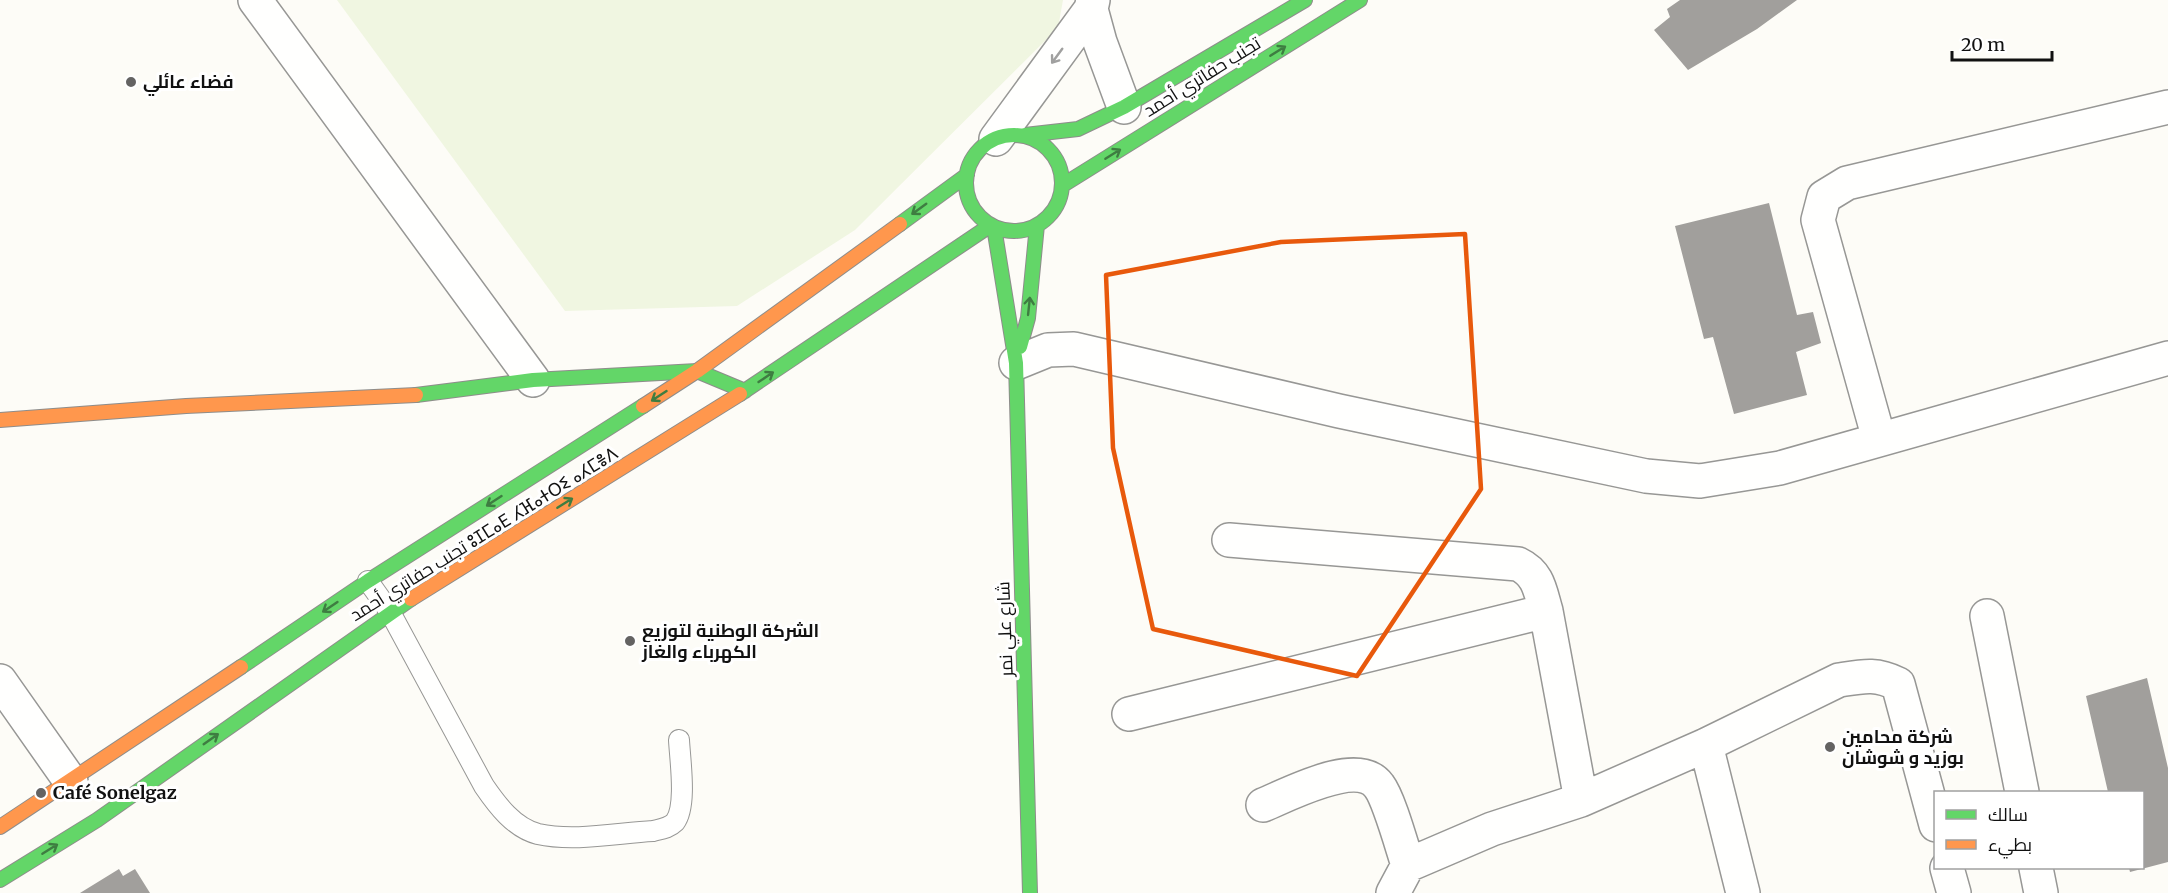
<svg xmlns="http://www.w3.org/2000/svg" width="2168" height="893" font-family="Merriweather,Cairo,'Noto Sans Tifinagh',serif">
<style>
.pitch{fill:#f0f6e1}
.building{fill:#a19f9c}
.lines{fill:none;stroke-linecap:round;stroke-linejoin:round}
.lane-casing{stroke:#979795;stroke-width:22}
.street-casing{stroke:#979795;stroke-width:36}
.fast-casing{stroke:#8e8d8b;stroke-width:16}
.slow-casing{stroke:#8e8d8b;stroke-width:16}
.lane{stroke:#fffffe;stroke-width:20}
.street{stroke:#fffffe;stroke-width:33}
.fast{stroke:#63d668;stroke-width:14}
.slow{stroke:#ff974d;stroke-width:14}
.oneway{stroke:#3e7d41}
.oneway2{stroke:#a0a09f}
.marked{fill:none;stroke:#e8590c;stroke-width:4.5;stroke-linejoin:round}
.poi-dot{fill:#646362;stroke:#fff;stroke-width:2}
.labels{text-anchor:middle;stroke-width:6;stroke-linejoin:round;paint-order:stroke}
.street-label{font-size:18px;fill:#111;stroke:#fff}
.poi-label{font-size:18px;font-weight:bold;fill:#111;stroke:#fff;text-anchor:start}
</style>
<rect width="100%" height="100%" fill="#fdfcf7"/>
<path class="pitch" d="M337,0H1063L1058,28L855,230L737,306L565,311Z"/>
<path class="building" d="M1680,0H1797L1757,29L1688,70L1654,30L1670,17L1667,9Z
M1769,203L1797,315L1813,312L1821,343L1796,352L1807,395L1734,414L1713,337L1704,339L1675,226Z
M2147,678L2168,768V862L2130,872L2129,868H2142V792H2108L2086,696Z
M119,869L123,876L135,869L150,893H80Z"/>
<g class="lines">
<defs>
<path id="lane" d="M368,581L390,612L484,786C497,805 514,828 538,834C574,842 617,833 653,831C661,829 669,828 675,822C687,806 680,760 679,740"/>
<path id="street" d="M255,0L533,380
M1091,9L1100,42L1124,107
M996,139L1091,9L1093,0
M1016,363L1048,350L1074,349L1339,411L1646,476L1700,481L1780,468L2168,358
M1879,439L1818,220L1824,197L1847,183L2168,107
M1229,540L1518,564C1539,574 1540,591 1546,611
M1987,616L2022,792
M0,681L71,782
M1129,714L1546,611L1581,800
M1706,745L1743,893
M1263,805C1290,794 1358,757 1379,786C1389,799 1402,847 1408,865
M1947,868L1954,893
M2036,868L2041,893
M1393,893L1408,865L1492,829L1581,800L1706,745L1839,680C1864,676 1876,673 1898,684L1936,825"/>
<path id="fast" d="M1025,135L1078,129L1124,107L1305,0
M966 183a48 48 0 1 1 96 0a48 48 0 1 1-96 0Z
M1063,185L1360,0
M900,224L967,175
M994,227L1016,363L1030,893
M1020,347L1028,318L1037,225
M740,394L991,225
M416,395L533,380L697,371L745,391
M241,667L368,581L643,406
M0,880L97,820L411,599"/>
<path id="slow" d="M643,406L697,371L900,224
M0,420L186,406L416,395
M411,599L740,394
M0,827L241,667"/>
</defs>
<use href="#lane" class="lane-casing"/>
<use href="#street" class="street-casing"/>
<use href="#fast" class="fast-casing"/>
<use href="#slow" class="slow-casing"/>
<use href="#lane" class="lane"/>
<use href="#street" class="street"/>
<use href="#fast" class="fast"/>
<use href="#slow" class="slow"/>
</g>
<defs><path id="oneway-shaft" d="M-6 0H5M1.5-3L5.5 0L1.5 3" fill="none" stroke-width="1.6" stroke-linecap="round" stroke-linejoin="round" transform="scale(1.5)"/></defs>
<g class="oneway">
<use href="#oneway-shaft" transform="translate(1278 51) rotate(-32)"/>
<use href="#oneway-shaft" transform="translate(1113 154) rotate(-32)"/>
<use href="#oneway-shaft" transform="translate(919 209) rotate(144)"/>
<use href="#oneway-shaft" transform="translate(1029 306) rotate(-84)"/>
<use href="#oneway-shaft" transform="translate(766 377) rotate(-34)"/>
<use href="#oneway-shaft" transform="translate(659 396) rotate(147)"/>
<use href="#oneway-shaft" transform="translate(494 501) rotate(147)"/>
<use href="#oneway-shaft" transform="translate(565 503) rotate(-32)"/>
<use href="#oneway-shaft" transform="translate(330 607) rotate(146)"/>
<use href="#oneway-shaft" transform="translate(211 739) rotate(-35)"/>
<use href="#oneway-shaft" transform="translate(50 849) rotate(-32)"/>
</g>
<use class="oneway2" href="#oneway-shaft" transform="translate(1057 56) rotate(126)"/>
<path class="marked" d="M1465,234L1481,489L1357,676L1153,629L1113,448L1106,275L1281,242Z"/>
<g class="poi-dot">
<circle cx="131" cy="82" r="6"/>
<circle cx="630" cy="641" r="6"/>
<circle cx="1830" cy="747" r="6"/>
<circle cx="41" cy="793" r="6"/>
</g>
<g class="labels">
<g class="street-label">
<text transform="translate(1202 77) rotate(-32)" y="6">تجنب حفاتري أحمد</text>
<text transform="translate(484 534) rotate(-32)" y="6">تجنب حفاتري أحمد ⵓⵊⵎⴰⴹ ⵃⴼⴰⵜⵔⵉ ⴰⵃⵎⴻⴷ</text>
<text transform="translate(1005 629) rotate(-92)" y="6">شارع علي نمر</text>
</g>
<g class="poi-label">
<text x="143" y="88">فضاء عائلي</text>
<text x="642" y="637">الشركة الوطنية لتوزيع<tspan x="642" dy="21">الكهرباء والغاز</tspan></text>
<text x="1842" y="743">شركة محامين<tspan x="1842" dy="21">بوزيد و شوشان</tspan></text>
<text x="53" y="799">Café Sonelgaz</text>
</g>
</g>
<rect x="1934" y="791" width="210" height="78" fill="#ffffff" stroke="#a0a0a0" stroke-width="1.5"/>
<rect x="1946" y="810" width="30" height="9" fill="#63d668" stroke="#a0a0a0" stroke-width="1.5"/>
<text x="1988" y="821" font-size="18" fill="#111111">سالك</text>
<rect x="1946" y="840" width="30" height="9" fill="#ff974d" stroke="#a0a0a0" stroke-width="1.5"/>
<text x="1988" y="851" font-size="18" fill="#111111">بطيء</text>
<path d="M1952 51v9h100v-9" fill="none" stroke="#111111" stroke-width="3"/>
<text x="1961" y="51" font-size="18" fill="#111111" stroke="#ffffff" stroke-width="4.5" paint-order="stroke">20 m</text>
</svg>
